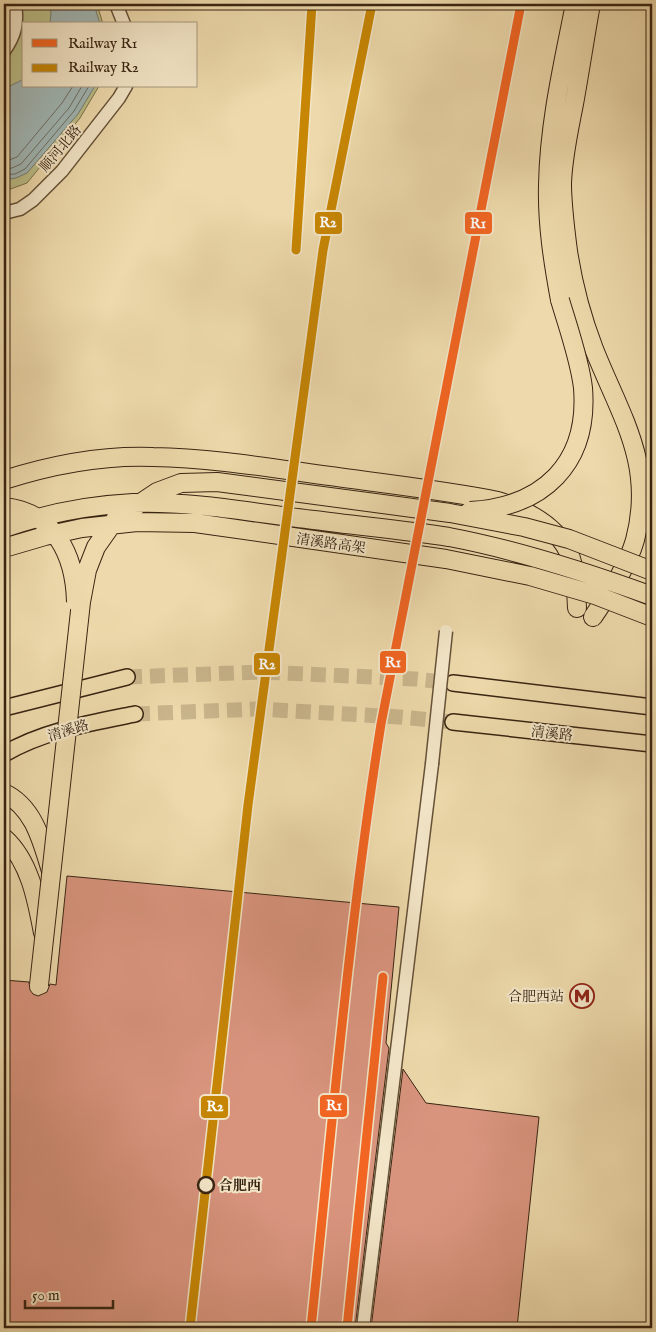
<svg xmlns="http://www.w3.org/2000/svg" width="656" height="1332" font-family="'IM FELL English','Noto Serif SC',serif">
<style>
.green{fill:#bcbe87;stroke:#7a714c}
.water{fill:#a0b7b6;stroke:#767c74}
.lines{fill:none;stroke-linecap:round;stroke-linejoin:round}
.shore{stroke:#6c6e64;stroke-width:1}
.building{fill:#d9947e;stroke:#382412}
.major-tunnel{stroke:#c9b58c;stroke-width:15;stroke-dasharray:15 8;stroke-linecap:butt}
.minor-casing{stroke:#655138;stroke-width:15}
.major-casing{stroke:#382412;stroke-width:18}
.highway-casing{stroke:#382412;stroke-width:20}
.minor{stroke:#f3e6c8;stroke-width:12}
.major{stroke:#edd9ab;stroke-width:15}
.highway{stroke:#edd9ab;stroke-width:18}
.minor-bridge-casing{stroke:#655138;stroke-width:15;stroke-linecap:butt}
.highway-bridge-casing{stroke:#382412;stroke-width:20;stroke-linecap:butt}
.minor-bridge{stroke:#f3e6c8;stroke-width:12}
.highway-bridge{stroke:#edd9ab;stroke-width:18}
.rail-1-casing{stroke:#f3e6c8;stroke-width:12}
.rail-2-casing{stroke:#f3e6c8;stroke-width:12}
.rail-1{stroke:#f26522;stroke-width:9}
.rail-2{stroke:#c78604;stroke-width:9}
.stop-dot{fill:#f3e6c8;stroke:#382412;stroke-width:2.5}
.labels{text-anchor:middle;stroke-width:4;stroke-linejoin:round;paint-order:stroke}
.street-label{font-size:14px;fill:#382412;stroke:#f3e6c8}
.poi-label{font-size:14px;fill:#382412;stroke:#f3e6c8;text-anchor:end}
.stop-label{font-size:14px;font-weight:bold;fill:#382412;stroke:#f3e6c8;text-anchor:start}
.line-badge{stroke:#f3e6c8;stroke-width:2}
.badge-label{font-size:14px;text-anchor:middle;font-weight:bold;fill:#fff}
</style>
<rect width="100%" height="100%" fill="#edd9ab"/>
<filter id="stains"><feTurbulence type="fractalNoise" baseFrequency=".004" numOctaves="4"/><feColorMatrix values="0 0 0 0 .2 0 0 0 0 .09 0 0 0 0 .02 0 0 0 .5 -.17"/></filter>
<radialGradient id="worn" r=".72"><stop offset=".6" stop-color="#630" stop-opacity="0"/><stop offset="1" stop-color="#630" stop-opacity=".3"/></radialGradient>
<path class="green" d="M4,4H97L103,24H24V86H99L80,118L27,183L5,191Z"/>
<path class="water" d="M49,4H94L100,24H50L51,12Z
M24,79V86H95L78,114L27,173L16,178L4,180V89Z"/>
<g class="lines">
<path class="shore" d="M4,162L17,157L62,103L73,86
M4,169L12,168L21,164L69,108L82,86
M4,175L15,174L25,169L74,111L89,86"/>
</g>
<path class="building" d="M67,876L399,907L386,1043L389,1048L355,1328H4V980L29,982L30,990L33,994L38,996L47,992L50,984L56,985Z
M403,1069L426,1103L539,1117L517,1328H371Z"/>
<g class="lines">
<path class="major-tunnel" d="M127,677L262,672L415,679L453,683
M135,714L258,709L399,717L453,722"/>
<defs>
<path id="minor" d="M116,4L124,24
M4,51C15,36 18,23 15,4
M4,213L20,209L33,200L62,171L119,98L126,86
M363,1328L432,764"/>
<path id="major" d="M453,683L652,707
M4,708L127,677
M453,722L652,744
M4,754C43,731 90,723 135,714"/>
<path id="highway" d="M591,4C585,37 580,71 574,104C569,130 563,156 562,183C562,205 565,228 568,251C573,284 582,318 594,349C621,417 655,464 635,540C627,568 609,593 593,617
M560,300C553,262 547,224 548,185C549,124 563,64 575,4
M4,480C51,465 102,455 153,457C212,458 271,468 330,476C386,484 442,490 498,501C526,510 556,525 569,553C576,570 576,590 577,608
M4,793C34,807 42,842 51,871
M4,838C30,861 37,901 43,933"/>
</defs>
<use href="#minor" class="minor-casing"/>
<use href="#major" class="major-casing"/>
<use href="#highway" class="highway-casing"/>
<use href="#minor" class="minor"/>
<use href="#major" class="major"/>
<use href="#highway" class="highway"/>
<defs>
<path id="minor-bridge" d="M432,764L446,631"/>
<path id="highway-bridge" d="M4,507C54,512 75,555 76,602
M470,511C543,507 589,464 583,388C580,361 568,327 560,300
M4,528C45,514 90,505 133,503C194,501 254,513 314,520C359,526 405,530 449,537C518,550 586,572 652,596
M4,548L45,536L82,528L137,522L195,523L446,559L530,576L595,595L652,617
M39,985L81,602L87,570L96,547L115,520L157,492L181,483L217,482L450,513L524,527L569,539L652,571"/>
</defs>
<use href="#minor-bridge" class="minor-bridge-casing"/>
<use href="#highway-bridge" class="highway-bridge-casing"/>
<use href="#minor-bridge" class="minor-bridge"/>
<use href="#highway-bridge" class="highway-bridge"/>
<defs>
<path id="rail-1" d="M311,1328C332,1127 349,924 381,724L521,4
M347,1328L383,977"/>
<path id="rail-2" d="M296,250L312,4
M190,1328L248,805L319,280L323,250L372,4"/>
</defs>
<use href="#rail-1" class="rail-1-casing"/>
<use href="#rail-2" class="rail-2-casing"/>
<use href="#rail-1" class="rail-1"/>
<use href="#rail-2" class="rail-2"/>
</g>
<defs>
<symbol id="metro-ring" viewBox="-11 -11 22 22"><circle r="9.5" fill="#f3e6c8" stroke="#8f2418" stroke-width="1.5"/><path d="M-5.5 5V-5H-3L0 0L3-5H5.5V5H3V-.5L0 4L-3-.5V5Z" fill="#8f2418"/></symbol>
</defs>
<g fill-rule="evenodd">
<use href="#metro-ring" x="568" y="982" width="28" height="28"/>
</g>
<circle class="stop-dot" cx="206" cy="1185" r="8"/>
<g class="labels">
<g class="street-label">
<text transform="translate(60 148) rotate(-50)" y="5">顺河北路</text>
<text transform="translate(331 543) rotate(8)" y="5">清溪路高架</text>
<text transform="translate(68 730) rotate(-17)" y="5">清溪路</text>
<text transform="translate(552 733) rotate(6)" y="5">清溪路</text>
</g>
<g class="poi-label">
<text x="564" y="1001">合肥西站</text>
</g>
<g class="stop-label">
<text x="219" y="1190">合肥西</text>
</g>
</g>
<g class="line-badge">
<rect x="314" y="211" width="29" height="24" rx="5" fill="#c78604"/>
<rect x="464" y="211" width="29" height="24" rx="5" fill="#f26522"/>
<rect x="379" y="650" width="28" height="24" rx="5" fill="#f26522"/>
<rect x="253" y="652" width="28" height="24" rx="5" fill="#c78604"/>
<rect x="319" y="1094" width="29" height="24" rx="5" fill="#f26522"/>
<rect x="200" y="1095" width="29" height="24" rx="5" fill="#c78604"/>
</g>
<g class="badge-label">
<text x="328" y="227">R2</text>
<text x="478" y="228">R1</text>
<text x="393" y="667">R1</text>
<text x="267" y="669">R2</text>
<text x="334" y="1110">R1</text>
<text x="215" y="1111">R2</text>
</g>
<rect width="656" height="1332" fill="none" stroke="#edd9ab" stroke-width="20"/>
<rect x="5" y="5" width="646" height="1322" fill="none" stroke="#382412" stroke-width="2.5"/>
<rect x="10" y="10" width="636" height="1312" fill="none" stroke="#382412"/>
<rect x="22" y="22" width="175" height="65" fill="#f3e6c8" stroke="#a8987f"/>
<rect x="32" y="39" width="25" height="8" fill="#f26522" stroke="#a8987f"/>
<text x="68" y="48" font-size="15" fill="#382412">Railway R1</text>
<rect x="32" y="64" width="25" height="8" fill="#c78604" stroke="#a8987f"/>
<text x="68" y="72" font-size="15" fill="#382412">Railway R2</text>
<path d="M25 1300v8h88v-8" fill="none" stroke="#382412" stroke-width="2.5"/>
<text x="32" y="1300" font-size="15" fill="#382412" stroke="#f3e6c8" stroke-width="4" paint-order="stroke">50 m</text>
<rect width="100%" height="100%" filter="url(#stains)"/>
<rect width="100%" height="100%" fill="url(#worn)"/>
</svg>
